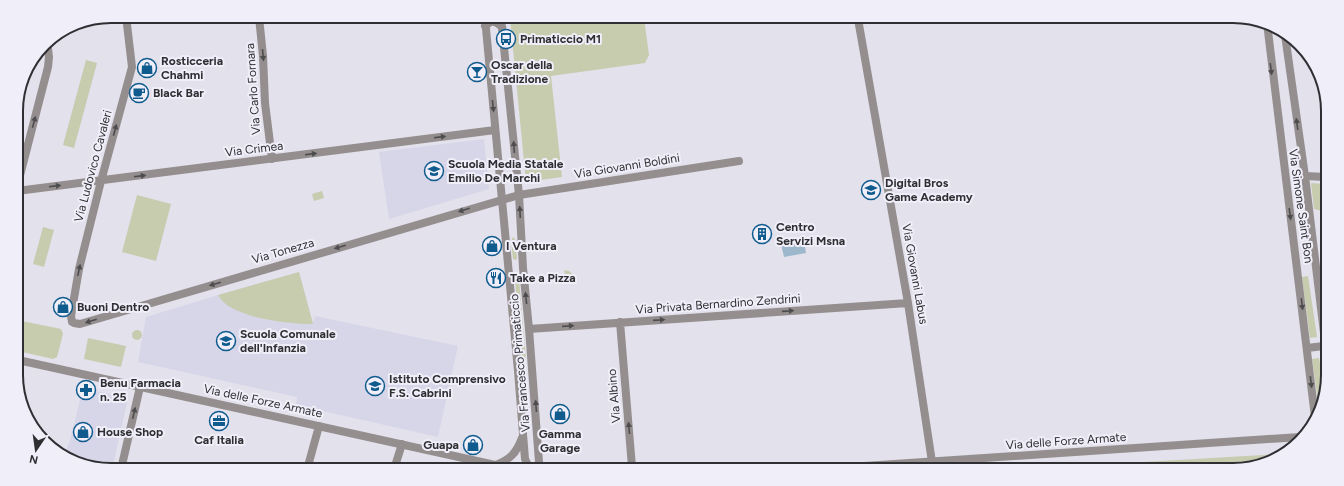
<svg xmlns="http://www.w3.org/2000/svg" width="1344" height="486" font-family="Figtree,sans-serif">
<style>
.built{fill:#d7d6e8}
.green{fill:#c7ccaf}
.water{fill:#9db8cd}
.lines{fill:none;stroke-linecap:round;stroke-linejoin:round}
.minor{stroke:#948e8e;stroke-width:8}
.tertiary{stroke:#948e8e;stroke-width:8}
.oneway{fill:#4d4c4e}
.labels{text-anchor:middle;stroke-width:4;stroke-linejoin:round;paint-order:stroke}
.poi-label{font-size:12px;font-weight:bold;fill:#2f2f33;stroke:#efeef9;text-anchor:start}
.street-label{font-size:12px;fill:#2f2f33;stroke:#efeef9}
.rim{fill:none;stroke:#2f2f33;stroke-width:2}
</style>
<rect width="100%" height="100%" fill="#e2e1ec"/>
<path class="built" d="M484,139L489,189L389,219L379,152Z
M299,272L313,323L315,316L458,346L438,437L296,405L297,397L138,362L146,317L215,296Z
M83,388L128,398L113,465H81L65,454L68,444H69Z"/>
<path class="green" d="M510,18H644L649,55L645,63L551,76L562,177L526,182Z
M86,60L97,63L74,148L63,145Z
M1311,183L1326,184V212L1314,209Z
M322,191L324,198L314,201L312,194Z
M137,195L171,204L156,261L122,252Z
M43,227L54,230L44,267L33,264Z
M513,237L515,239L517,258L516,260L513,259L511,241Z
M564,270L569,271L576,277L573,280L566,278Z
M299,272L313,324C290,324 229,318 218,295Z
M1308,276L1317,337L1310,338L1302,277Z
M517,278L519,279L526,360L524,361L522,360L515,280Z
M17,320L61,329L63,334L57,357L53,359L18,351Z
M132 335a5 5 0 1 1 10 0a5 5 0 1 1-10 0Z
M88,338L126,346L121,367L84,359Z
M1319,358C1321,370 1327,397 1321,408H1319L1312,359Z
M1282,454L1239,470L1023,469Z"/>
<path class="water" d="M804,241L806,253L784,257L781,244Z"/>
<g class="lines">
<path class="minor" d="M126,16L132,67L101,181L79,269L71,316L72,322L74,323L80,324L519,195L739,161
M259,17L263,56L265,103L272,159
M858,19L908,303L932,462
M1305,176L1326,177
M17,187L48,67L49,57L47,41
M17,191L495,130
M620,322L632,467
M529,329L908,303
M122,465L140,387
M308,466L319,426
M395,466L402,444"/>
<path class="tertiary" d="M485,18L518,371L525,459L529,467
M501,18L519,195L523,268L529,329L539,462L537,467
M1267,23L1315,417
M485,26L492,21L497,23L502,27
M1285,35L1305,176L1324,333
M1307,348L1324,346
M18,360L504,467
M496,465C510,459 516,454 522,438
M834,468L1300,437"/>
</g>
<defs><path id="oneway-solid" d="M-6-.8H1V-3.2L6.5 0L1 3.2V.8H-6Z"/></defs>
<g class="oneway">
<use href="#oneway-solid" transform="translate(263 55) rotate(85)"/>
<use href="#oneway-solid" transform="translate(1271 69) rotate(83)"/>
<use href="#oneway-solid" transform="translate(493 106) rotate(84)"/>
<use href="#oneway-solid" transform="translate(34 122) rotate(-75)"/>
<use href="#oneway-solid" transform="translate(1297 124) rotate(-98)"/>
<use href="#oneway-solid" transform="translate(115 130) rotate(-75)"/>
<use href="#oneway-solid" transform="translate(440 137) rotate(-7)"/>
<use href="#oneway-solid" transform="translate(514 147) rotate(-94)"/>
<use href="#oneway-solid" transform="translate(311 154) rotate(-7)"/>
<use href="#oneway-solid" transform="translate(140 176) rotate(-7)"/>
<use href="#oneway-solid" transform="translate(55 186) rotate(-7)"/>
<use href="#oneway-solid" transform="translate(464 210) rotate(163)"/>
<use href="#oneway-solid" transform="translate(520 212) rotate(-93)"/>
<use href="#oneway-solid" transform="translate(1290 214) rotate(82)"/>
<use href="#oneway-solid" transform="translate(340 247) rotate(164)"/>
<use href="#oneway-solid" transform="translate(79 270) rotate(-78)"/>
<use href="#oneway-solid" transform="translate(215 284) rotate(164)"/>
<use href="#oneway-solid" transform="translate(526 298) rotate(-96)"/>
<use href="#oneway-solid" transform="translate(1302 304) rotate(83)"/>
<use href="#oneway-solid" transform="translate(788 311) rotate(-4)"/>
<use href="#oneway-solid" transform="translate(659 320) rotate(-4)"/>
<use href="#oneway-solid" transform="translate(91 321) rotate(163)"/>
<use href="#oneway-solid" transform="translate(568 326) rotate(-4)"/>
<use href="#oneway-solid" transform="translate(1311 382) rotate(83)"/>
<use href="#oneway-solid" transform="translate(536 406) rotate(-94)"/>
<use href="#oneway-solid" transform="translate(134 413) rotate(-77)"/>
<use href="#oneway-solid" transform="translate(629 428) rotate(-95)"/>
</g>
<defs>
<symbol id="bus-ring" viewBox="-11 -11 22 22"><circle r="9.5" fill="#efeef9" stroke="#105b8e" stroke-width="1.5"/><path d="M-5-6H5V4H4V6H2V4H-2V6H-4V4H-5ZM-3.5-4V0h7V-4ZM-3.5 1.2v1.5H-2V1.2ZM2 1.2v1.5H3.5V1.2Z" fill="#105b8e"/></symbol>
<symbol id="shop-ring" viewBox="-11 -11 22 22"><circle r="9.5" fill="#efeef9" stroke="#105b8e" stroke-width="1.5"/><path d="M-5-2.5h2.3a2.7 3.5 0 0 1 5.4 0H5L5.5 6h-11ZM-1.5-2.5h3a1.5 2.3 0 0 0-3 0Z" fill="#105b8e"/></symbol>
<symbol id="bar-ring" viewBox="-11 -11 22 22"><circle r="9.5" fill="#efeef9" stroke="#105b8e" stroke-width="1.5"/><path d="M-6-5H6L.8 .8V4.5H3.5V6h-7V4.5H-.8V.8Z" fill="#105b8e"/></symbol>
<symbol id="cafe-ring" viewBox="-11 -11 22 22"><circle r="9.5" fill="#efeef9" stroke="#105b8e" stroke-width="1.5"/><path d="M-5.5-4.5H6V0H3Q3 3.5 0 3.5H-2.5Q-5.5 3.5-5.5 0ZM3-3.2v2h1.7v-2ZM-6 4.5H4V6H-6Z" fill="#105b8e"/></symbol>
<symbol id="school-ring" viewBox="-11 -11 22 22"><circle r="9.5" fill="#efeef9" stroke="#105b8e" stroke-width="1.5"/><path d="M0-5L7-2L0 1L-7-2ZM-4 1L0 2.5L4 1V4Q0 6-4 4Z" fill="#105b8e"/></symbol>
<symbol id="building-ring" viewBox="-11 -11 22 22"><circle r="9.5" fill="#efeef9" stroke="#105b8e" stroke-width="1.5"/><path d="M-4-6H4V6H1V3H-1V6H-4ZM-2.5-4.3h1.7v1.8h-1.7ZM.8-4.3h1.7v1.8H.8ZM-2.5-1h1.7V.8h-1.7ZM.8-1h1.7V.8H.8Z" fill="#105b8e"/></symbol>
<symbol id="restaurant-ring" viewBox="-11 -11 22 22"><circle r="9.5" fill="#efeef9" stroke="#105b8e" stroke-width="1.5"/><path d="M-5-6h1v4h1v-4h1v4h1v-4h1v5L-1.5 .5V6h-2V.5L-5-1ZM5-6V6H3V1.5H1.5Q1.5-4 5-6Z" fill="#105b8e"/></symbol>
<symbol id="pharmacy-ring" viewBox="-11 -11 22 22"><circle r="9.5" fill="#efeef9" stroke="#105b8e" stroke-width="1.5"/><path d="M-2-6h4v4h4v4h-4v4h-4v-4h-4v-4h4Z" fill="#105b8e"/></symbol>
<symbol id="office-ring" viewBox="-11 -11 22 22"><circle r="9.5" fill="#efeef9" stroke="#105b8e" stroke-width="1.5"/><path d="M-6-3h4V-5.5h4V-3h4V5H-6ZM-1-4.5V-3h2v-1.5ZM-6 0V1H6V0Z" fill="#105b8e"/></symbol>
</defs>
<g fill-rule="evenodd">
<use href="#bus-ring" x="495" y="28" width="22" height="22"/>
<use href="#shop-ring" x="136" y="57" width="22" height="22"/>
<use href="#bar-ring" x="466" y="61" width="22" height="22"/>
<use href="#cafe-ring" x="128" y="82" width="22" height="22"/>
<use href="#school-ring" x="423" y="160" width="22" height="22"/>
<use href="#school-ring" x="860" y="179" width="22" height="22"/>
<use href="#building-ring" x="751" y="223" width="22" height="22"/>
<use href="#shop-ring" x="481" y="235" width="22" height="22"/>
<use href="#restaurant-ring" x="485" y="267" width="22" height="22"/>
<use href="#shop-ring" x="52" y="296" width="22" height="22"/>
<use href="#school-ring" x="215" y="330" width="22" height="22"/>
<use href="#school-ring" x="364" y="375" width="22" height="22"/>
<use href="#pharmacy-ring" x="75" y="379" width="22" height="22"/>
<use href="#shop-ring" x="549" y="403" width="22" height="22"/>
<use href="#office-ring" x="208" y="410" width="22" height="22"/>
<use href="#shop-ring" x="72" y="421" width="22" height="22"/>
<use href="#shop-ring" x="462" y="434" width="22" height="22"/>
</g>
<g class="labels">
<g class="poi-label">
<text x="520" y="43">Primaticcio M1</text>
<text x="161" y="65">Rosticceria<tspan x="161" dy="14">Chahmi</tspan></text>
<text x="491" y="69">Oscar della<tspan x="491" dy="14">Tradizione</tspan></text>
<text x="153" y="97">Black Bar</text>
<text x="448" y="168">Scuola Media Statale<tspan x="448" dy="14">Emilio De Marchi</tspan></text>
<text x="885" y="187">Digital Bros<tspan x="885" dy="14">Game Academy</tspan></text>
<text x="776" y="231">Centro<tspan x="776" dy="14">Servizi Msna</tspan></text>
<text x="506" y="250">I Ventura</text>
<text x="510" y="282">Take a Pizza</text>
<text x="77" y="311">Buoni Dentro</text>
<text x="240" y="338">Scuola Comunale<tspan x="240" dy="14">dell'Infanzia</tspan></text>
<text x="389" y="383">Istituto Comprensivo<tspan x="389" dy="14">F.S. Cabrini</tspan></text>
<text x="100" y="387">Benu Farmacia<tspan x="100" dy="14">n. 25</tspan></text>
<text x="97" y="436">House Shop</text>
<text x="560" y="438" text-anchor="middle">Gamma<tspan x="560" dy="14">Garage</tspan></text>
<text x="219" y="444" text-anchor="middle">Caf Italia</text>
<text x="459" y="449" text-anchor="end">Guapa</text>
</g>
<g class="street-label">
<text transform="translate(253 89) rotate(-94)" y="4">Via Carlo Fornara</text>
<text transform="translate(254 149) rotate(-7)" y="4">Via Crimea</text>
<text transform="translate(93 166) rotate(-75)" y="4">Via Ludovico Cavaleri</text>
<text transform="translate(627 166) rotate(-9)" y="4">Via Giovanni Boldini</text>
<text transform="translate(1301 206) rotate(82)" y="4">Via Simone Saint Bon</text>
<text transform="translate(283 251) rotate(-16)" y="4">Via Tonezza</text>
<text transform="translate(915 274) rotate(80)" y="4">Via Giovanni Labus</text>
<text transform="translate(718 304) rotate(-4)" y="4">Via Privata Bernardino Zendrini</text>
<text transform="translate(520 363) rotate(-95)" y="4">Via Francesco Primaticcio</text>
<text transform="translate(614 396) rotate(-95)" y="4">Via Albino</text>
<text transform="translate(263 401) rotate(12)" y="4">Via delle Forze Armate</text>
<text transform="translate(1066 441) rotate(-4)" y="4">Via delle Forze Armate</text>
</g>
</g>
<path d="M0 0H1344V486H0ZM111 23H1233A88 88 0 0 1 1321 111V375A88 88 0 0 1 1233 463H111A88 88 0 0 1 23 375V111A88 88 0 0 1 111 23Z" fill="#efeef9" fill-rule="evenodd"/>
<path class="rim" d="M111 23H1233A88 88 0 0 1 1321 111V375A88 88 0 0 1 1233 463H111A88 88 0 0 1 23 375V111A88 88 0 0 1 111 23Z"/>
<g transform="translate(36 450) rotate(193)" stroke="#efeef9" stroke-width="3" paint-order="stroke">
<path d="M0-3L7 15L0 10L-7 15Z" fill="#2f2f33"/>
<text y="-6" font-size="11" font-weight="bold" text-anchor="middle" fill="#2f2f33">N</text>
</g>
</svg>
